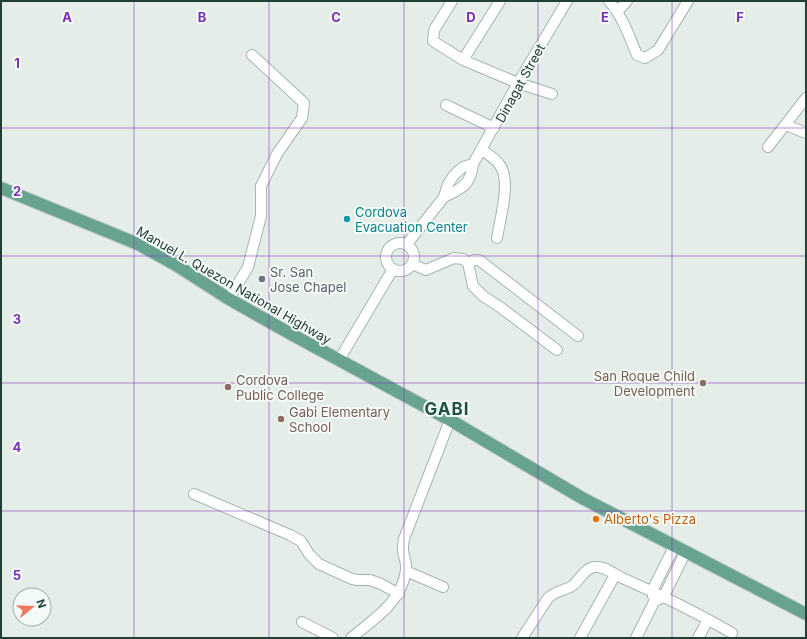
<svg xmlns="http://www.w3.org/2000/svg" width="807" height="639" font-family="Inter,sans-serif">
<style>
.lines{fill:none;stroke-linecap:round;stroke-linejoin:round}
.minor-casing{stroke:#a6b5af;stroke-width:12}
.major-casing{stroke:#c1c9c7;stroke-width:14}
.minor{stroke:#fff;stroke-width:10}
.major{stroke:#68a390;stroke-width:12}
.grid{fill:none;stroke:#7b2cbf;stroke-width:1;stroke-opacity:0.55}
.culture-dot{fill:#0f9aa8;stroke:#f4faf7;stroke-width:1.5}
.worship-dot{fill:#6b7280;stroke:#f4faf7;stroke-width:1.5}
.education-dot{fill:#8d6e63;stroke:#f4faf7;stroke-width:1.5}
.food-dot{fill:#e8710a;stroke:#f4faf7;stroke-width:1.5}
.labels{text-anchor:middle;stroke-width:4;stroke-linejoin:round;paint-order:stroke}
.street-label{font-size:13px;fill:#233f36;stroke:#f4faf7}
.culture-label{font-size:13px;fill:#0d838f;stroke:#f4faf7;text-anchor:start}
.worship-label{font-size:13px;fill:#5b616d;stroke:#f4faf7;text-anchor:start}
.education-label{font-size:13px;fill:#785e54;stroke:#f4faf7;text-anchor:start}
.food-label{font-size:13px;fill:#c56008;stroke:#f4faf7;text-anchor:start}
.district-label{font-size:17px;font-weight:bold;letter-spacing:1px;fill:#1f5142;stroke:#f4faf7}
.grid-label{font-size:13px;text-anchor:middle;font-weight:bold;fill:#7b2cbf;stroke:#f4faf7;stroke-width:4;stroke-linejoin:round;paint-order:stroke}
</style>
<rect width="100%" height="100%" fill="#e4ede8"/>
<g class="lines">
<defs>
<path id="minor" d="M452,1L434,30L433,41L463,60L518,83L552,94
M609,1C623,17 629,36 637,55L645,58L658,50L688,1
M618,11L627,1
M463,60L500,1
M446,105L494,128
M786,125L806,133
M768,147L806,98
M482,150C487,154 495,158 499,164C512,179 500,219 497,238
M444,197C461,189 471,185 473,164L518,83L567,1
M386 257a14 14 0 1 1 28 0a14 14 0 1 1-28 0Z
M407,244L444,197L448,184L454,175L463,167L473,164
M468,263L474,260H479L578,336
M412,264L426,270L454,258L463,259L468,263L473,286L483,296L500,307L557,350
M229,299L248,267L261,216V186L277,154L302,118L304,103L252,55
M339,360L393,269
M194,494L290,535L301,541L309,554L319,564L352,579L358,580H370L381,584L399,594
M406,571L443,587
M653,596L652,591L675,545
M302,622L333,638
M351,638C374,619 402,602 406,570C407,563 404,558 403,551C403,547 403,543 404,539L450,420
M522,638L548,598C557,590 564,591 572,586C580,580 584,568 595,567C605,566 612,573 620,577C659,594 696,612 732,633
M580,638L615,575
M636,638L654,602L664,596L686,551
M698,638L708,620"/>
<path id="major" d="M1,188L138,244L176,265L229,299L291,334L450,420L582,498L806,614"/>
</defs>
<use href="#minor" class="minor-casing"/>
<use href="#major" class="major-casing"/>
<use href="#minor" class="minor"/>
<use href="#major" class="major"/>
</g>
<path class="grid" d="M134,1V638M269,1V638M404,1V638M538,1V638M672,1V638M1,128H806M1,256H806M1,383H806M1,511H806"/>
<circle class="culture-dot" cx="347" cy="219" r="4"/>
<circle class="worship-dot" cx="262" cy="279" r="4"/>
<g class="education-dot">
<circle cx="703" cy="383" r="4"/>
<circle cx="228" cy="387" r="4"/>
<circle cx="281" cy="419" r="4"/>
</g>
<circle class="food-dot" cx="596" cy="519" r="4"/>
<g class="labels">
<g class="street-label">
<text transform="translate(520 83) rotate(-61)" y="5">Dinagat Street</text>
<text transform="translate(234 285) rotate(30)" y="5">Manuel L. Quezon National Highway</text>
</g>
<g class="culture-label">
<text x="355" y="217">Cordova<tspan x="355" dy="15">Evacuation Center</tspan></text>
</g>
<g class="worship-label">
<text x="270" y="277">Sr. San<tspan x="270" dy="15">Jose Chapel</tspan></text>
</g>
<g class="education-label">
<text x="695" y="381" text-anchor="end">San Roque Child<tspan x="695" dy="15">Development</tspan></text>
<text x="236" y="385">Cordova<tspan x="236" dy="15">Public College</tspan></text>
<text x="289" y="417">Gabi Elementary<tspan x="289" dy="15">School</tspan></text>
</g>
<g class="food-label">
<text x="604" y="524">Alberto's Pizza</text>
</g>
<g class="district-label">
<text x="447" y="415">GABI</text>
</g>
</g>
<g class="grid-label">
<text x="67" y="22">A</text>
<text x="202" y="22">B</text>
<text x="336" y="22">C</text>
<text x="471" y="22">D</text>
<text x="605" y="22">E</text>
<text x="740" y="22">F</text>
<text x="17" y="68">1</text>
<text x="17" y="196">2</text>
<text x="17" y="324">3</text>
<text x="17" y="452">4</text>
<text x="17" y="580">5</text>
</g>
<rect width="807" height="639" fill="none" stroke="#233f36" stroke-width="4"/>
<g transform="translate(32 607) rotate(71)"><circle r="19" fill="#f4faf7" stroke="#a0afaa"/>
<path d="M0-3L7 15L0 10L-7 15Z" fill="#f2785d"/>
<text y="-6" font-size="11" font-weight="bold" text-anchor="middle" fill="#233f36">N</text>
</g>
</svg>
